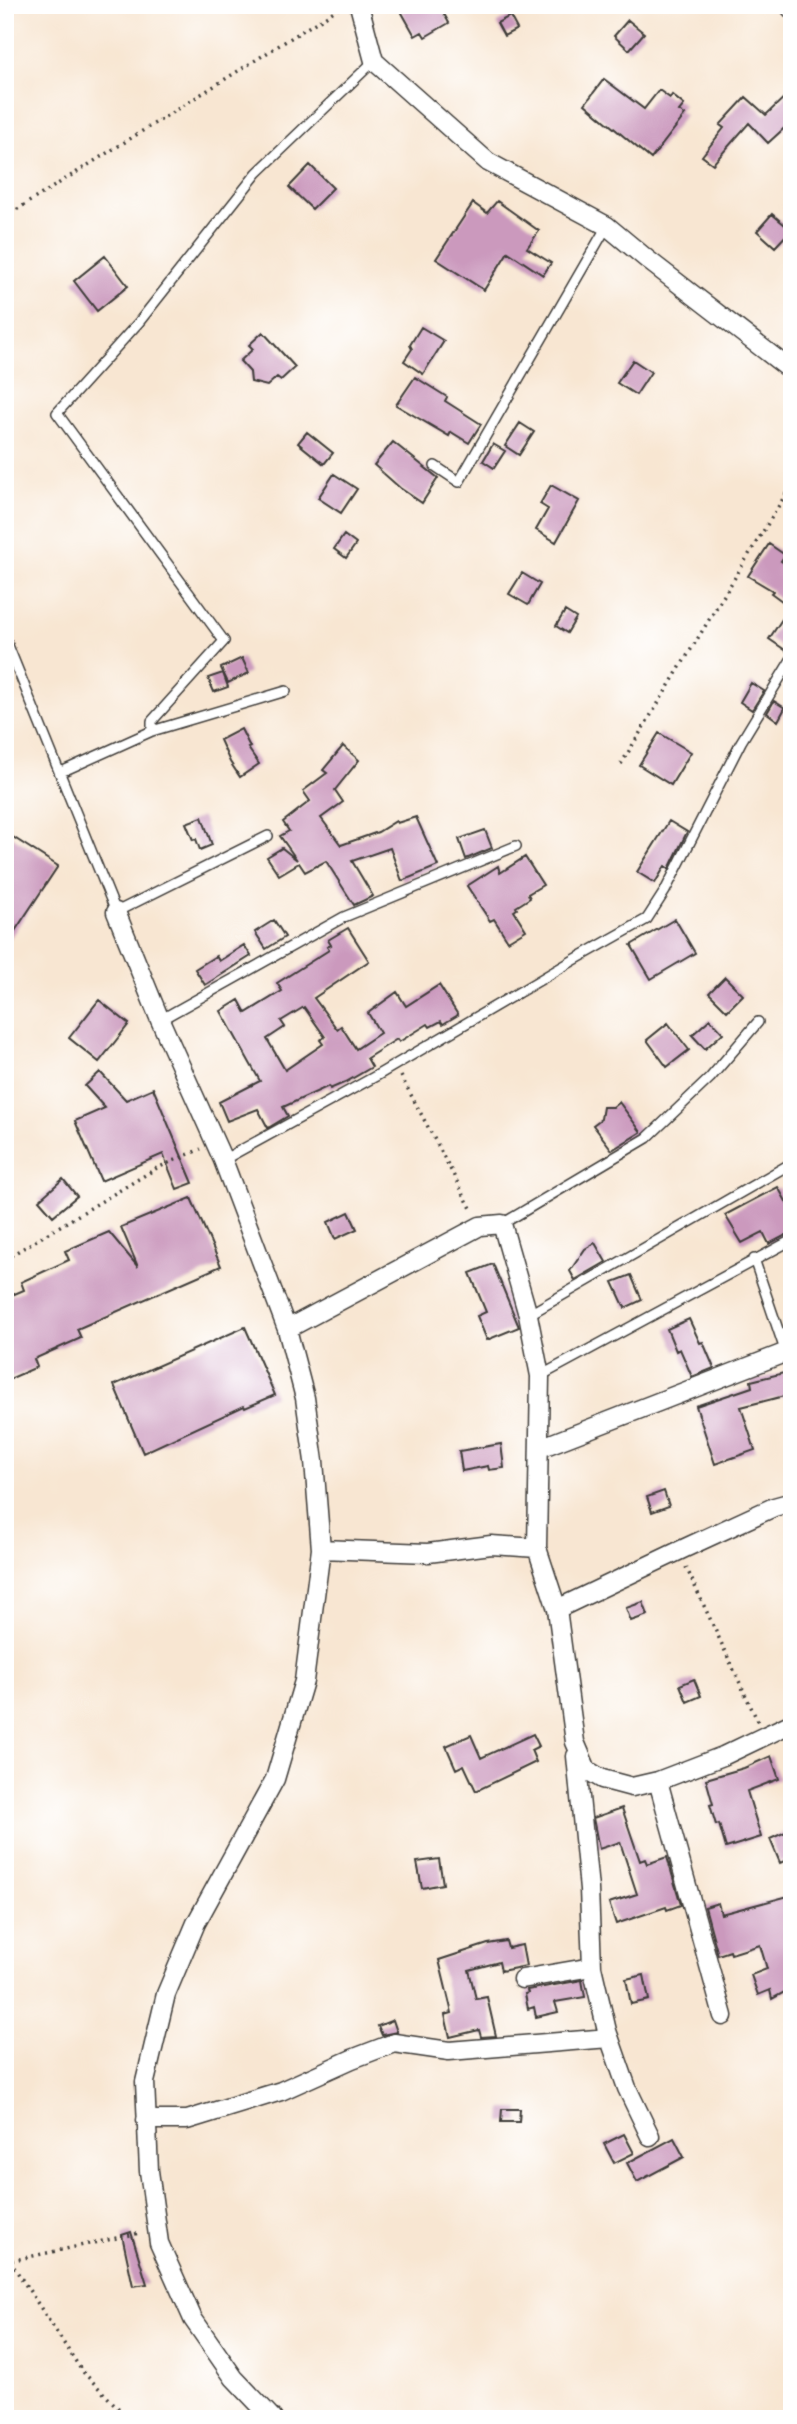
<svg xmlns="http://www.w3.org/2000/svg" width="797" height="2424" font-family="Delius,sans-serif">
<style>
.building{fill:#cb99bd;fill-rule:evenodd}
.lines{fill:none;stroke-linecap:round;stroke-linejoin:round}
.service-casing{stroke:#3d3a37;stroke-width:12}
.minor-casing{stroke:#3d3a37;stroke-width:21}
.path{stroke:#3d3a37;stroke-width:3.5;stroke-dasharray:2 5;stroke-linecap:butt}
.service{stroke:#fff;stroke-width:9}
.minor{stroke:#fff;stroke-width:18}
</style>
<rect width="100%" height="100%" fill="#fff"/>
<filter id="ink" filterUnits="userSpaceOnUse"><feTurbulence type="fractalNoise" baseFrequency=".0143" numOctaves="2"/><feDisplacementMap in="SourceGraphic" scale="14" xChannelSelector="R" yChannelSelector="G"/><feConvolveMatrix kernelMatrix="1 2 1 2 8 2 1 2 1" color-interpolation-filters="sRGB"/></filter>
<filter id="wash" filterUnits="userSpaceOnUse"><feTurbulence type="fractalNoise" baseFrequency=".00686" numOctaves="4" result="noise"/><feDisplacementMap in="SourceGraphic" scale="28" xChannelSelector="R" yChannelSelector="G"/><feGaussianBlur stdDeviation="1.57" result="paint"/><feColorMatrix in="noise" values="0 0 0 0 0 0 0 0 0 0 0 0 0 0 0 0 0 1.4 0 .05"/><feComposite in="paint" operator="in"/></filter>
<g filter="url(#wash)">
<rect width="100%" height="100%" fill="#f8e6d2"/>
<g id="blocks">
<path class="building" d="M410,5H439L449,23L425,37L422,32L415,36L401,11Z
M510,16L517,29L504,36L497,23Z
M628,20L644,33L629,50L614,36Z
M604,79L644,109L659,90L670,98L672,95L684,105L679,111L685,115L651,159L585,104Z
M792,90V121L768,143L749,123L713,164L702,156L724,128L720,125L746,97L766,115Z
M310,165L333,188L312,209L289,187Z
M497,201L539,231L527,248L551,263L543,275L508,252L484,290L436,259L473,203L487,213Z
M772,214L791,230L775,247L757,231Z
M105,256L128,286L97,311L74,281Z
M421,327L444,341L423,374L404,361L412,349L410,345Z
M263,332L295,367L281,380L277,377L267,386L251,382L250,372L240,361L253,349L249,345Z
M633,360L651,372L636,395L617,383Z
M415,377L447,397L445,401L481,424L469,443L451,432L449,436L396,405Z
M520,423L534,432L519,455L505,446Z
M307,432L333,453L324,464L298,443Z
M393,442L438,478L422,503L400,488L374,465Z
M493,444L505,451L494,468L483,461Z
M334,474L357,489L341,513L318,498Z
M551,485L579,501L556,542L536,530L548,509L540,504Z
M344,535L356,544L346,558L334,549Z
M769,544L785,555L781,561L792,568V651L788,652L769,639L790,607L771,593L773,591L748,576Z
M522,573L540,584L528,605L509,594Z
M565,611L576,618L567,633L556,626Z
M242,658L249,673L228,683L221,668Z
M223,673L228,687L214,692L208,678Z
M751,683L764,691L752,710L740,702Z
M774,701L785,708L778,721L767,713Z
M241,729L250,747L248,748L259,764L240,777L230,762L220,740Z
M659,733L691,752L671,785L639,765Z
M343,746L359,760L335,790L343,802L321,818L341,845L378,832L396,821L397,823L416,817L438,866L402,881L390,848L352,861L373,896L354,905L326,861L305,872L299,863L279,875L267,857L282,848L297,860L280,836L289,831L283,822L310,801L303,791L327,773L323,770Z
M202,817L212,845L200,850L196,839L193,840L186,823Z
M669,821L687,832L669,869L665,866L655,883L637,872Z
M485,830L492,848L466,859L459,839Z
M5,832L58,866L5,946Z
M525,857L543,885L528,894L530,898L516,907L517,909L514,911L526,930L508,941L494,919L490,921L467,886L498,866L500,873Z
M675,919L695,953L651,979L631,945Z
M274,920L285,937L266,949L255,932Z
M348,928L369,961L314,998L337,1029L341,1026L356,1049L380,1033L368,1013L397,992L406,1006L439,985L458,1015L443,1024L441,1021L430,1027L428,1024L399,1042L397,1039L367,1058L372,1067L346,1082L330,1089L329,1086L283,1107L288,1116L268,1128L258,1109L227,1121L219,1102L260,1081L221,1011L239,1000L246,1013L282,991L277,983L329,950L327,947L331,945L328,940ZM304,1007L325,1037L320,1040L323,1044L285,1070L267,1039L285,1027L281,1021Z
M244,945L251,956L205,985L195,969L216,956L219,961Z
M725,977L743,995L727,1011L709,993Z
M99,1000L129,1024L99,1062L69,1038Z
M710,1019L723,1033L705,1049L692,1035Z
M668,1023L689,1050L667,1067L647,1040Z
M100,1072L126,1100L153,1088L193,1183L177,1189L163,1154L101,1181L75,1121L105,1108L85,1086Z
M619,1102L641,1132L612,1150L593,1125L601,1119L603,1107H613Z
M63,1179L77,1196L53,1216L39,1200Z
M778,1187L792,1212V1232L769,1244L763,1232L742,1243L725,1215Z
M191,1198L221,1266L77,1329L81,1338L34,1359L37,1367L5,1381V1298L24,1290L21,1282L69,1260L65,1251L109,1232L138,1267L121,1227Z
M349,1212L357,1229L335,1239L328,1222Z
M595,1243L606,1262L575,1280L570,1271L585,1249Z
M493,1264L519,1327L487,1340L477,1316L486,1312L470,1273Z
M631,1275L642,1300L625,1308L613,1282Z
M689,1319L700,1343L703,1342L714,1368L692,1377L680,1349L676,1351L667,1329Z
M245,1327L275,1395L245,1408L244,1406L143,1453L114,1385Z
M792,1371V1394L741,1407L755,1450L715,1464L696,1406L752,1387L751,1381Z
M501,1444L504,1468L489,1470L488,1466L462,1471L459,1451Z
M664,1491L669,1506L652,1512L647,1497Z
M643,1602L648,1615L631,1621L626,1608Z
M694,1679L701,1696L687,1702L680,1685Z
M533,1734L539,1746L531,1750L536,1762L476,1791L464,1765L456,1769L446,1746L471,1735L481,1758Z
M771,1756L779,1779L747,1791L761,1837L726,1848L719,1824L716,1825L710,1805L713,1804L706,1779L744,1768Z
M622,1808L640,1861L645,1859L647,1864L667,1857L681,1905L667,1910L666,1907L616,1924L609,1903L637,1894L620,1842L599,1849L593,1818Z
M792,1829V1858L780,1863L770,1839Z
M439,1859L443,1884L422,1888L417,1862Z
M792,1895V1988L772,1999L770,1990L758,1995L751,1975L767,1969L760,1945L731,1954L730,1951L718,1955L705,1907L718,1903L721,1914Z
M506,1941L508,1948L522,1945L526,1966L501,1971L499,1962L469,1970L476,1999L487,1997L496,2036L481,2037L479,2030L450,2037L445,2015L452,2013L439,1960L488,1944Z
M644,1975L649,2000L631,2004L626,1979Z
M582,1980L585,1997L555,2002L558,2012L536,2017L534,2007L528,2009L525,1994L528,1993L527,1990Z
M393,2020L397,2032L382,2035L378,2026Z
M502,2109H520L519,2122H501Z
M624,2134L634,2153L614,2163L604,2144Z
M674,2138L684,2157L637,2182L627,2163Z
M131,2232L147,2284L133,2286L122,2235Z"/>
</g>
</g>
<g filter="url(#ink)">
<use href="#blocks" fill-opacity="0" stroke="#3d3a37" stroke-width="2"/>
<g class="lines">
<defs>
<path id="service" d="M782,5L792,16
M435,466L459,482L607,226
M5,638L116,912L268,836
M152,731V721L224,641L57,413L139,322L257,173L374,61
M61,772L152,731L286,691
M160,1020L344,917L516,846
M223,1160L376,1076L574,960L647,919L665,891L741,742L792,658
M502,1224L647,1138L710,1078L758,1022
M754,1259L786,1353
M528,1315L792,1163
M540,1376L792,1240"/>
<path id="minor" d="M359,5L374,61L488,162L607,226L648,260L792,371
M116,912L160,1020L223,1160L287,1329L305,1398L314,1461L321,1549L304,1681L275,1779L196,1923L166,1994L145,2082L149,2171L159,2243L193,2319L234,2378L273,2419
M287,1329L480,1226L502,1224L528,1315L540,1376L537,1548L557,1609L575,1742L587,1770L602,1779L632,1787L658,1781L723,1756L792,1723
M540,1448L792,1350
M321,1549L428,1553L491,1545L537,1548
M557,1609L685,1548L774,1507L792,1502
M576,1756L589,1889L592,1967L607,2031L627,2088L650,2136
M658,1781L723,2016
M522,1979L592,1967
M146,2120H187L281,2091L352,2059L394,2043L449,2051L609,2038"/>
</defs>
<use href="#service" class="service-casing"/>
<use href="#minor" class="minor-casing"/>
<path class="path" d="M5,217L342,6
M621,764L792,484
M401,1076L473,1212
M5,1259L157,1168L201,1149
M686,1567L758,1722
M10,2261L82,2371L129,2419
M5,2262L140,2233"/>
<use href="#service" class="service"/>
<use href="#minor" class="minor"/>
</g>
</g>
<rect width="797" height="2424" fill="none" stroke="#fff" stroke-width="28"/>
</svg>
